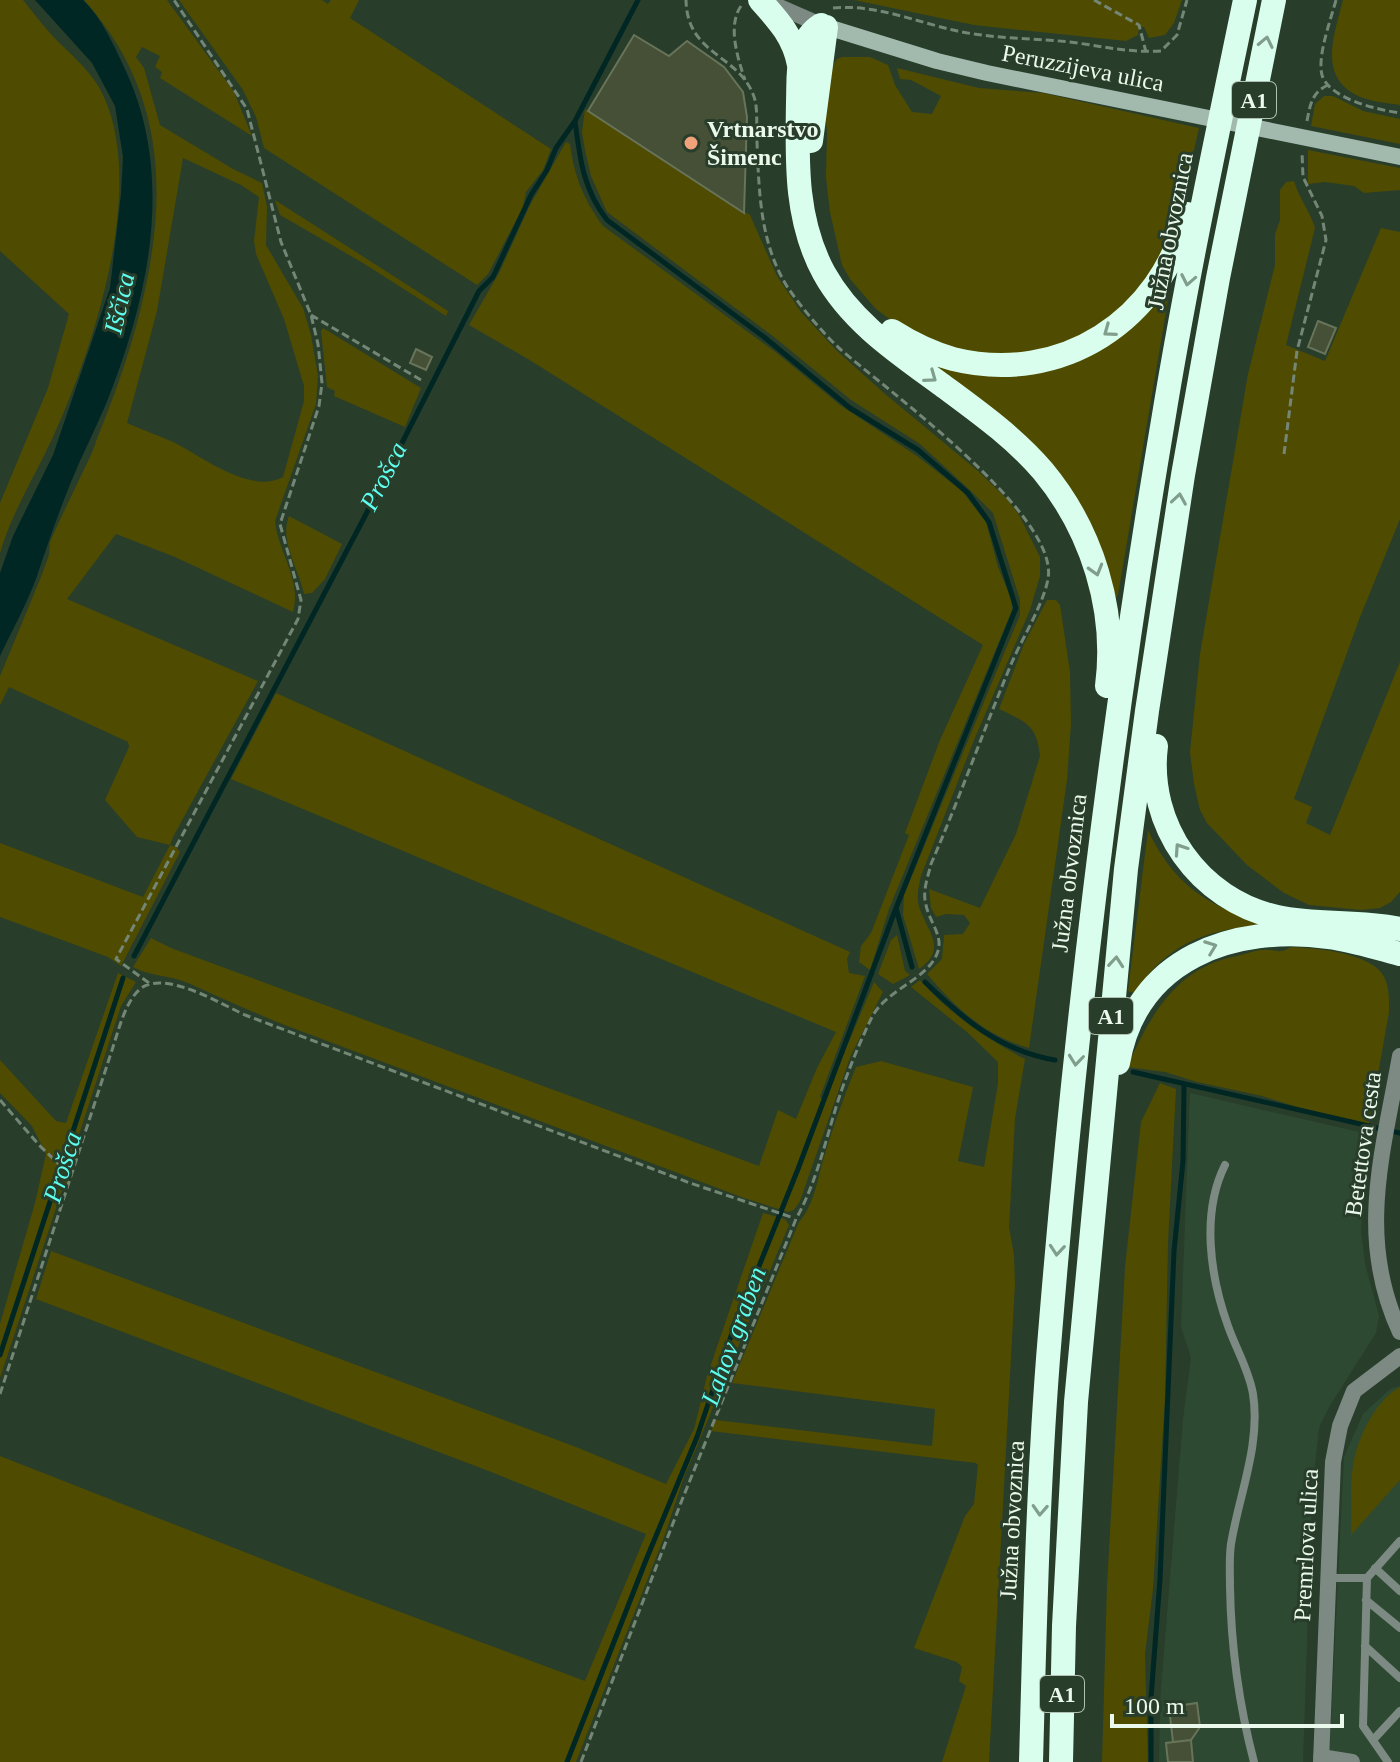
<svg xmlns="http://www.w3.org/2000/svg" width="1400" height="1762" font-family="'Times New Roman',serif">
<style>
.built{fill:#2e4931}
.green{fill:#4f4c02;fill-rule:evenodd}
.water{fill:#012724}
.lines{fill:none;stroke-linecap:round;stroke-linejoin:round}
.stream{stroke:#012724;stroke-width:5}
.building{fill:#465037;stroke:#687459;stroke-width:2}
.path{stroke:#748676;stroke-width:3;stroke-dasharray:8 4;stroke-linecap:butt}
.service{stroke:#7c8a83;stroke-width:8}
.minor{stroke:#7c8a83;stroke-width:16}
.tertiary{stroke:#7c8a83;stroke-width:16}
.secondary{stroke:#a2b9ae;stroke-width:16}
.motorway{stroke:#dafeee;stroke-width:24}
.oneway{stroke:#819e8c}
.poi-dot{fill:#f0a27a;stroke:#283d2a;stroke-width:3}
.labels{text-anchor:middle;stroke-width:6;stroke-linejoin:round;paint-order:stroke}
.shield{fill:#283d2a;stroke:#b0c0b2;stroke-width:2}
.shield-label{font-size:22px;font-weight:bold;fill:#ebf8ec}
.street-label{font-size:24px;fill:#ebf8ec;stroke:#283d2a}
.poi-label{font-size:24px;font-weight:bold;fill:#ebf8ec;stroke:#283d2a;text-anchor:start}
.water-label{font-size:26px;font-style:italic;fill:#5efeef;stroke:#283d2a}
</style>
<rect width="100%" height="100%" fill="#283d2a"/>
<path class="built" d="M1190,1093L1372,1135L1365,1177L1361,1231L1365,1264L1379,1316L1376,1333L1329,1407L1319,1428L1312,1493L1303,1762H1159L1160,1701L1183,1419L1191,1358L1181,1327Z
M1400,1386V1762H1329L1344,1457L1363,1414L1390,1389Z"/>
<path class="green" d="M0,0H23C32,11 40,22 50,33C69,54 92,70 104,97C146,191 93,349 53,437C35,476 12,512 0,553V503L48,388L69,314L0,251Z
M84,0H167L234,92L252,136L160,78L162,72L155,67L160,56L142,47L136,57L144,68L160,125L233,169L262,183L267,207L266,245L303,308L311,335L318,376L316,404L275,521C278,552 302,580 293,612L175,557L116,534L67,599L258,681L173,837L170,845L176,847L180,852L121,966L108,957L0,917V843L143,897L170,845L137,837L105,800L129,747L128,742L9,687L0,705V676L41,577L49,555L50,542C62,514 76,487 89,459C94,450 96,440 100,431C114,396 126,363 136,327C168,208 171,97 84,0ZM183,158L241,185L259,197L254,241L256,254L284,319L304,386V401L283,477C253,494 206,460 179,445C162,436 144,431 127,423L157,311Z
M179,0H322L328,4L331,0H359L350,18L551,149L543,170L526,192L523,207L488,274L477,285L264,148L256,117L243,90Z
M854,0H1182L1174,23L1165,35L1149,38L1144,27H1139L1138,35L1126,41L974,25Z
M1343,0H1400V105C1388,103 1374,102 1363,98C1316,80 1334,36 1343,0Z
M842,57H870L888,65L895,85L912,112L932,114L941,96L911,80L900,79L897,68L979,88L1043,93L1199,128L1176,230L1134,299L1067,347L996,358L914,337L876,309L850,279L842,265L830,212L826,178L827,132L824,103L830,69L837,59Z
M1324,96H1333L1363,111L1400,119V144L1311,126L1315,104Z
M585,109L750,215L777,276L801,312L836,350L884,393L978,471L1007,499L1019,515L1040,557V576L1030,610L974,740L921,876C919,885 917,893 918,902C923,928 951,947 919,969L903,915L904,895L1020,615V600L993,513L972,492L920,444L851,400L774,337L607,212L591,176L585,150L582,132Z
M566,142L570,144C574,176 584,200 603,226L778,354L840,405L917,456L962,491L986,522L998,567L1011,598L1012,610L889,909L870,970L859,962L861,946L871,933L909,835L905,833L940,740L983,645L528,359L469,325L499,273L530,205Z
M1308,150L1400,168V190L1364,193L1354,186L1325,182L1308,184Z
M1294,181C1299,198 1310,211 1315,228L1286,345L1325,361L1381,228L1400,232V519L1360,617L1294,799L1312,807L1306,823L1330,835L1400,662V892L1391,902L1380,908L1361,910L1309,905L1284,893L1247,865L1207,823L1200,810L1194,784L1190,752L1200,654L1248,374L1275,265V234L1280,220V190L1286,182Z
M275,200L448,311L446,316L363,263L280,215Z
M1167,288L1169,294L1118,595L1115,598L1092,540L921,358L1020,370Z
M323,328L421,388L405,427L334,396L335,391L327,387L321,331Z
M289,516L342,544L325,579L312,593L304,594C299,569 279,541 289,516Z
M1047,600H1056L1060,605L1070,672L1071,724L1067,780L1029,1048C984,1035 957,1009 927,974L942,959L944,935L963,934L970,923L964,915L946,914L936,917L931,908L929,889L980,908L1016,834L1040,756C1037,725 1026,722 999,709L1024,644Z
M276,693L850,952L847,959L849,973L865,976L820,1097L824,1101L874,982L883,992L851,1055L800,1201L794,1210L788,1212L744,1198L282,1024C250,1011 219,997 188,983C170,975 151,977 133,967L151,938L171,948L759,1166L778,1110L796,1119L817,1068L836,1032L231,779Z
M1148,830C1172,882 1205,905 1259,922V925C1201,931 1167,945 1134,993L1128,991Z
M897,935L905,971L910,975L893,984L878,974L891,940Z
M1291,947C1315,948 1359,952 1378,969C1390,980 1389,997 1389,1012L1369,1125L1348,1123L1262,1096L1197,1082L1165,1072L1127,1067C1150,1016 1176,967 1237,956C1246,954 1258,949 1268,950C1278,950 1280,954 1291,947Z
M118,973L136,982L121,1006L74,1150L71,1176L61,1193L0,1378V1324L35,1203L46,1154L32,1126L0,1093V1060L56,1121L66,1123Z
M920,980C949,1013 986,1039 1025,1059L1015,1119L1009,1227L1014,1255L1015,1284L989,1762H942L966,1686L959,1681L962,1667L957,1662L914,1648L965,1516L974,1504L978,1465L976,1463L711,1431L716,1420L932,1446L935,1409L732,1383L799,1222C815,1203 817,1180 824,1157C833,1127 844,1096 856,1067L881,1061L973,1087L958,1161L984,1167L998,1083V1062L967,1032L911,987Z
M1160,1083L1176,1089L1168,1242L1165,1398L1153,1589L1145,1654L1148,1762H1102L1107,1585L1125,1267L1141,1122Z
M763,1213L785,1219L789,1225L684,1477L664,1537L576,1762H0V1456L344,1591L585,1681L646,1534L486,1470L36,1299L51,1251L576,1447L666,1484L694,1429L707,1376Z
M1400,1387V1480L1351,1535C1352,1511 1349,1483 1354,1460C1359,1435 1377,1399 1400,1387Z"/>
<path class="water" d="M35,0H83C102,18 113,44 124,67C176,175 149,297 106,404C95,430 82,455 71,482C58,514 47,546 36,579C26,605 12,631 0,656V573L13,536L53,455L110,288L121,194L123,157L115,106L92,63Z"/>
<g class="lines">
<path class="stream" d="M575,121C580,159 583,189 607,220L764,337L850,408L918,450L968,493L989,522L1016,608L896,908L912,967
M134,956L364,518L479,291L493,277L531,195L547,170L556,148L575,121L638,0
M925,982C964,1020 1001,1051 1055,1060
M1133,1072L1400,1133
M0,1355L123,978
M567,1762L646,1560L697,1437L731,1336L798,1169L896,908
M1151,1762V1698L1160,1579L1174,1251L1183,1161L1184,1086"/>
</g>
<path class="building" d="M634,35L669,56L687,41L724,67L743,92L747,117L744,213L588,111Z
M1318,321L1336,328L1325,354L1308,347Z
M416,349L432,357L426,370L410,363Z
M1197,1703L1200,1727L1191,1740L1173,1742L1169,1707Z
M1191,1740L1193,1762H1168L1166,1743Z"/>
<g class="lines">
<path class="path" d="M1094,0L1139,25L1146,52
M1336,0C1331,19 1317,56 1322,75C1329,99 1379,110 1400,113
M741,6C727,26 738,59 745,80
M833,8C874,4 914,21 953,30C991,39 1032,38 1070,42C1101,46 1130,53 1161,51L1177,35L1187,0
M1307,121C1310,105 1312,92 1328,85
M311,315L421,380
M1284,454L1297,351L1326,240L1322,216L1303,177L1302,152
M149,983L116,959L298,619L301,600L280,524L319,406L322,383L318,344L311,315L281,242L247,109L174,0
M0,1100L39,1145L71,1176
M0,1394L113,1047C119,1029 125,1003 139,990C162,968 221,1004 245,1015L690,1183L794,1218
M581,1762L682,1500L796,1219C816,1183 825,1143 837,1104C846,1076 858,1046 871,1019C885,989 929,980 938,951C943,935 929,921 926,905C922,891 928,877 931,864C960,797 984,729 1012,662C1023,637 1043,605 1048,579C1060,515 885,389 839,348C821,331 802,308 788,288C760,244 759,192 757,142C756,129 758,113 755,100C742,54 687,57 686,0"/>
<path class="service" d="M1225,1165C1201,1213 1210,1276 1228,1326C1236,1349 1249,1370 1253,1394C1261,1444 1239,1495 1231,1544C1229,1558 1230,1573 1230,1587C1231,1646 1239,1705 1254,1762
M1375,1568L1400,1591
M1328,1578H1367
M1366,1600L1400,1628
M1365,1646L1400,1678
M1373,1740L1400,1711
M1388,1762L1363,1726L1367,1578L1400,1541"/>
<path class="minor" d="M1321,1757L1352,1762
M1321,1762L1333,1462L1340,1426L1354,1391L1400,1356"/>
<path class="tertiary" d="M768,2L821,25
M1400,1056C1383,1152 1356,1238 1400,1332"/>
<path class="secondary" d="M821,25L937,61L987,73L1400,157"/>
<path class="motorway" d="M760,0C778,20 794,37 799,65
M821,25C795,41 799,74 798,102C797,161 795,220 824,273C851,322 898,353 942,385C977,411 1014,437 1043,471C1092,530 1117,610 1107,686
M811,141L826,27
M892,331C911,343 931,353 953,359C1061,386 1162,320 1187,214
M1156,746C1146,825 1199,900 1277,917C1317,926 1360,920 1400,929
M1118,1063C1136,958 1233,924 1329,937C1353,940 1376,948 1400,954
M1031,1762C1035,1619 1038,1476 1050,1334C1075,1028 1112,723 1163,421C1186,280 1216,140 1245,0
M1061,1762L1064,1626L1076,1402L1126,869L1147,711L1183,475L1218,278L1274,0"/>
</g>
<defs><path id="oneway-chevron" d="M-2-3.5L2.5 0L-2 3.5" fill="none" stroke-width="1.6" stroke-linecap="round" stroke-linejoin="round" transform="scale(2)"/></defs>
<g class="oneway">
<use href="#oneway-chevron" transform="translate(1266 42) rotate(-78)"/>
<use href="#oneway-chevron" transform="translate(1188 280) rotate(101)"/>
<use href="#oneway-chevron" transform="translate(1109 331) rotate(144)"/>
<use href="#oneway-chevron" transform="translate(931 377) rotate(36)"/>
<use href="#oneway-chevron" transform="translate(1179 499) rotate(-81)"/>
<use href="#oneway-chevron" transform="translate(1096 570) rotate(74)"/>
<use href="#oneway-chevron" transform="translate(1180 849) rotate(-124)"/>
<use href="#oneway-chevron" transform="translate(1211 947) rotate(-21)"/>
<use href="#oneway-chevron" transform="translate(1116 962) rotate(-85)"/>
<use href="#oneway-chevron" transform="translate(1076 1060) rotate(96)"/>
<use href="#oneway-chevron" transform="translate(1057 1250) rotate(95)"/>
<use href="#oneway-chevron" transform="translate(1040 1510) rotate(93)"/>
</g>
<circle class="poi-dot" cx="691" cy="143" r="8"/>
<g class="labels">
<g class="shield">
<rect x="1232" y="82" width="44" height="36" rx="6"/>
<rect x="1089" y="998" width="44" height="36" rx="6"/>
<rect x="1040" y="1676" width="44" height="36" rx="6"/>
</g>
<g class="shield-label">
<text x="1254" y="108">A1</text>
<text x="1111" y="1024">A1</text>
<text x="1062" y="1702">A1</text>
</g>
<g class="street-label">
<text transform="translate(1083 68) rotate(11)" y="8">Peruzzijeva ulica</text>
<text transform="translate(1170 231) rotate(-79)" y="8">Južna obvoznica</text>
<text transform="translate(1069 873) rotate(-83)" y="8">Južna obvoznica</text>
<text transform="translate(1363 1144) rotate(-82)" y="8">Betettova cesta</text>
<text transform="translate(1012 1520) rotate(-87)" y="8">Južna obvoznica</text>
<text transform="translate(1306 1545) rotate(-87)" y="8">Premrlova ulica</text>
</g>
<g class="poi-label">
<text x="707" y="137">Vrtnarstvo<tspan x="707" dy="28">Šimenc</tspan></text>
</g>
<g class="water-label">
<text transform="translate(119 303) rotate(-77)" y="9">Iščica</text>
<text transform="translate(383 476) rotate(-63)" y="9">Prošca</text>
<text transform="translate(62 1167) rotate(-72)" y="9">Prošca</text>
<text transform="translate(733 1336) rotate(-70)" y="9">Lahov graben</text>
</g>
</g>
<path d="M1112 1714v12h230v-12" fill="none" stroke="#ebf8ec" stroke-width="4"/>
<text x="1124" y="1714" font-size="24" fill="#ebf8ec" stroke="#283d2a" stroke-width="6" paint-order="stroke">100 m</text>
</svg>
